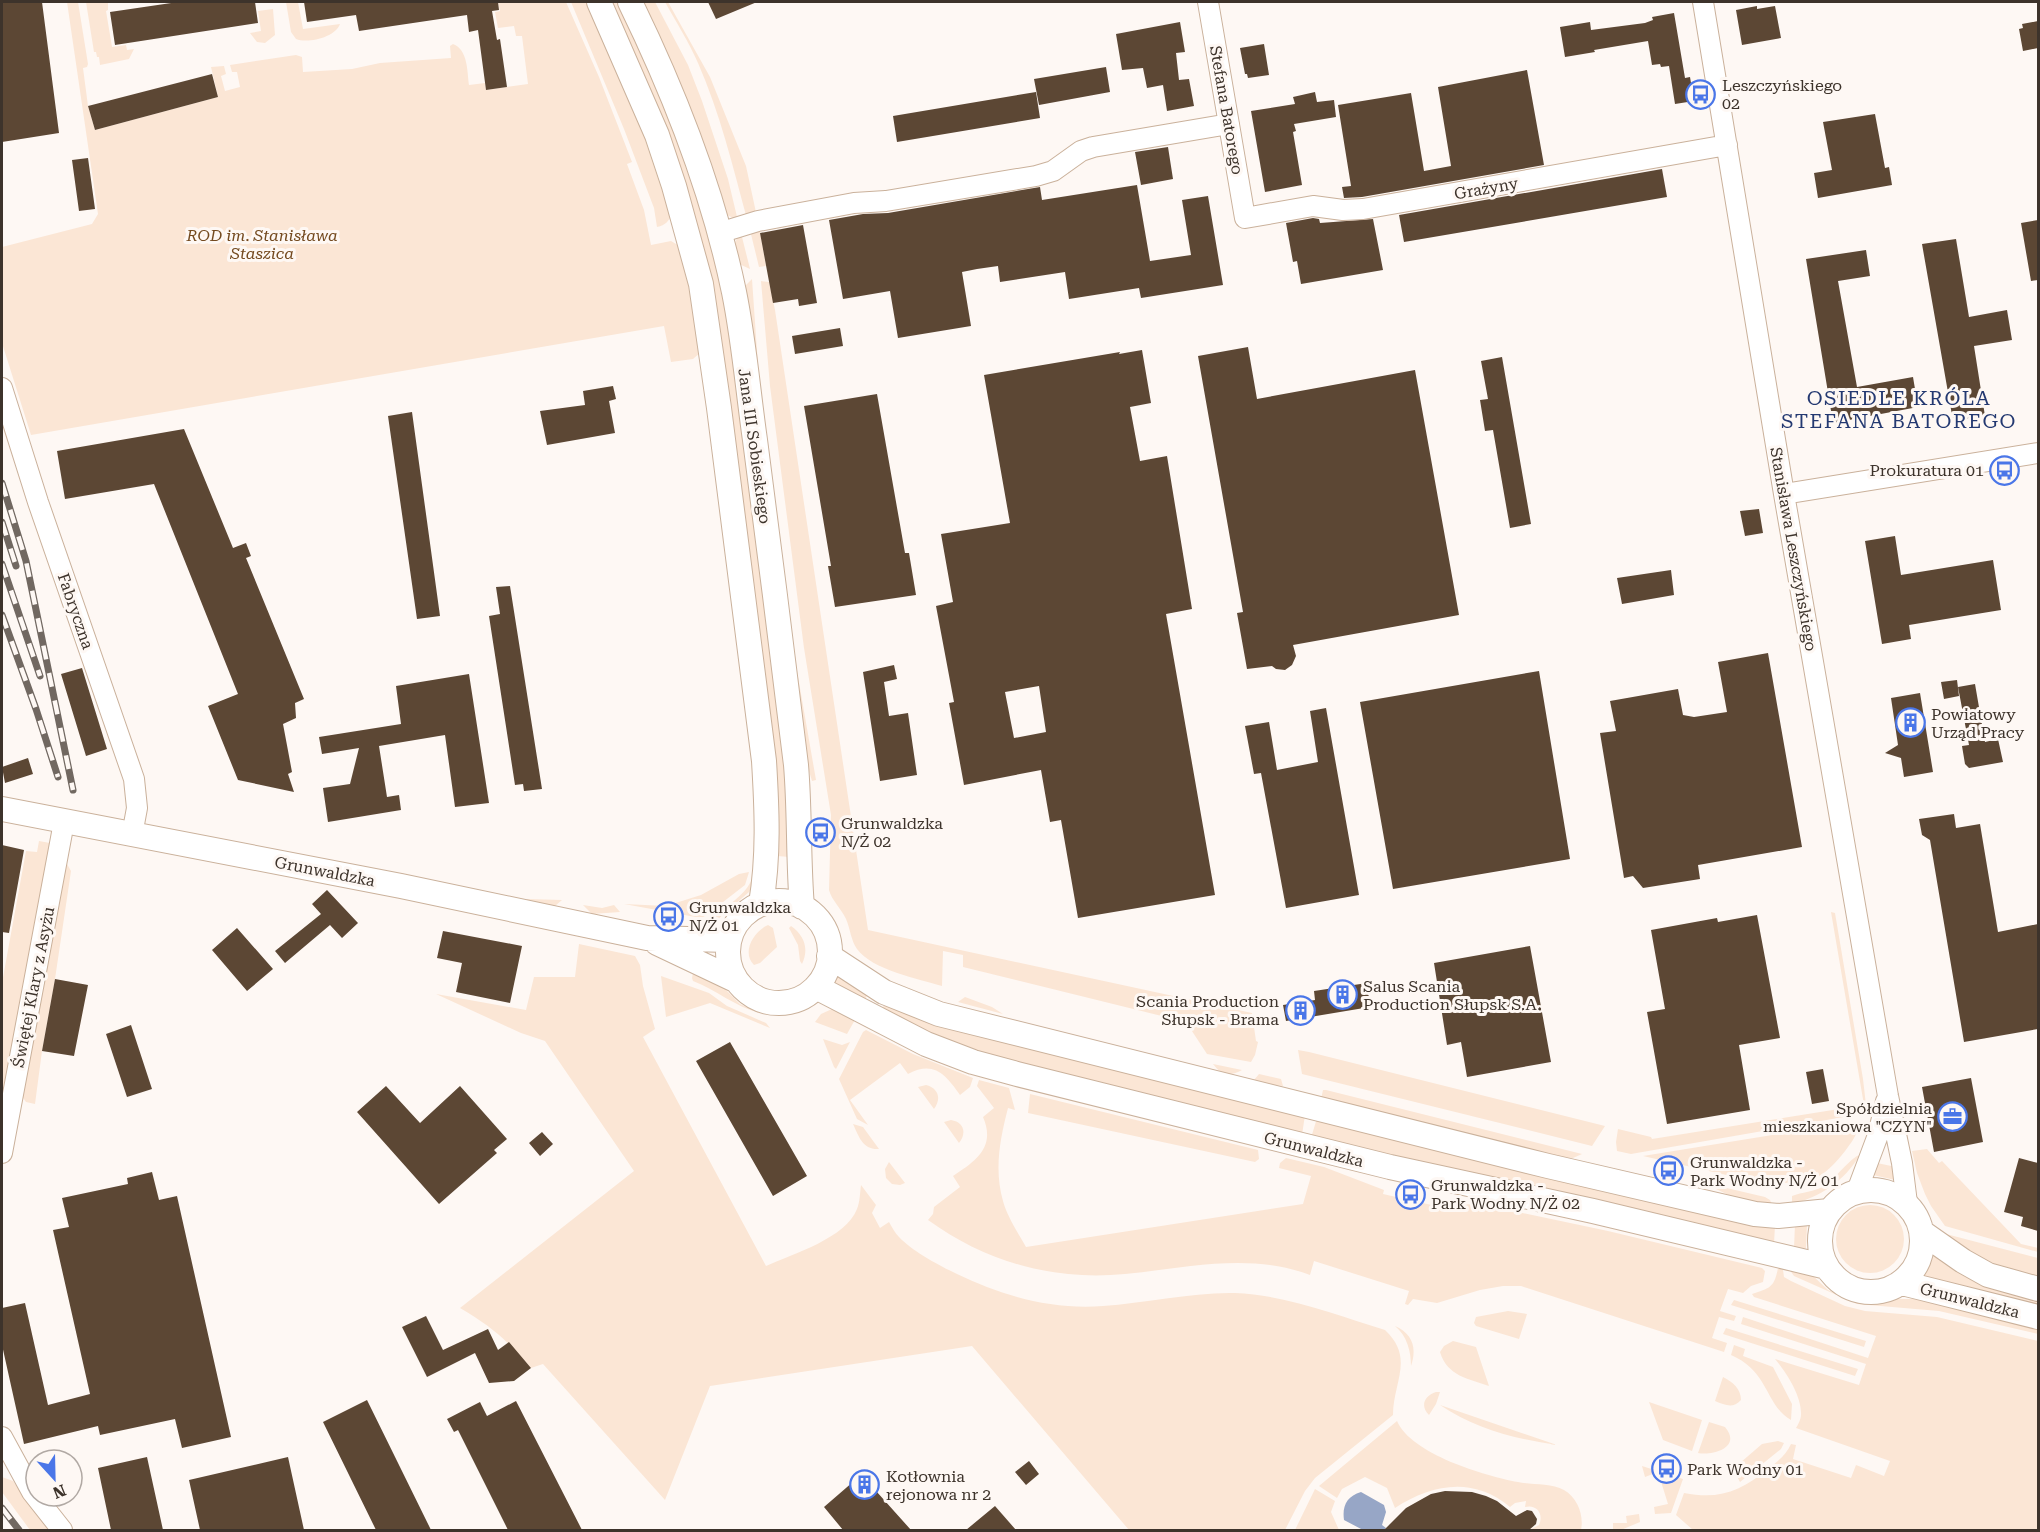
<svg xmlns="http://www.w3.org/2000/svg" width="2040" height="1532" font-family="'Roboto Serif',serif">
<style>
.green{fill:#fbe6d5}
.water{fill:#97a6c6}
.building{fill:#5c4734;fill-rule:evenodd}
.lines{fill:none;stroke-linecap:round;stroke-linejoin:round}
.minor-casing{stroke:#cab19b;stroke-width:22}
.tertiary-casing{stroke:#cab19b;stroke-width:26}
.minor{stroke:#fff;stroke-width:20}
.tertiary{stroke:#fff;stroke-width:24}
.rail-casing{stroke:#716861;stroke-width:7}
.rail{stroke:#fef8f4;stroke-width:4.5;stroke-dasharray:14;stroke-linecap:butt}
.labels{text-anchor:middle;stroke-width:6;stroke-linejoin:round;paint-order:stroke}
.poi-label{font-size:16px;fill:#3d332b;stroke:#fef8f4;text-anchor:start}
.street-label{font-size:16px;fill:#3d332b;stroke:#fef8f4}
.park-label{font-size:16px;font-style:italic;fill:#744a1f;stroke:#fef8f4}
.quarter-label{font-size:20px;letter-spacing:1.5px;fill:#243971;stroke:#fef8f4}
</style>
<rect width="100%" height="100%" fill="#fef8f4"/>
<path class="green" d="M67,2H78L88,64L87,67L83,68L88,106L95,130L218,97L211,67L224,66L226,74L221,76L225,91L240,87L237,72H232L230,65L296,55L302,57L303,72L352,69L380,63L451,58L450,46L453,44C468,50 467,70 469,85L485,83L486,90L528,84L522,36H516L514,26L498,28L495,12L500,11L498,2H566L599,77L632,162L627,164L644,210L651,245L671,241L681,247L689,279L701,352L693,359L671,362L664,326L31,435L2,343V247L92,224L98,214Z
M86,2H108V10L106,11L112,47L126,45L127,50L134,49L129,59L100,65L99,57H97L96,52H94Z
M286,2H298L303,29L340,24C336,37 308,44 296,39L291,32Z
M571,2H588L640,117L672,214C668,222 666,225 657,227L654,208L624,129Z
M610,2H620L660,91L709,231L729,325L786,756L790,857L777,856L724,380Z
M641,2H655L688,65L702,101L728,179L738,221L724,213Z
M665,2H668L710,77L746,166L757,217L747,219C733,167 720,113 698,63C689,42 676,22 665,2Z
M273,9L275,35L265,43L257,42L250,33L261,31L258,11Z
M759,226L766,266L759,267L750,230Z
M741,233L750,269L737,263C734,251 732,243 741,233Z
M752,279L759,380L797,671L816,780L812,781L806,761L742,289Z
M761,281L769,282L775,310L868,930L1252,1013L1256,1041L1258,1042L1255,1055L1251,1062L1207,1054L1186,1022L963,967V955L943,951L942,986C919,979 872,970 857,949C851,941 850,928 846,919C841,908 832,901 829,890L831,815L804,648L770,386Z
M39,841L50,843L52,847L2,1122V983L26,851L37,852Z
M64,864H67L71,871L55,979L42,1051L35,1104L26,1102L21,1095Z
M749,872L745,885L705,916L701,918L624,904L666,906L701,895L739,874Z
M753,876L755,884L749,892L717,920L701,926C716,911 747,898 753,876Z
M527,899L562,900L555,906L527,901Z
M583,905L602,908L614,905L620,912L592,914Z
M1831,912L1835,913L1863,1079L1866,1105L1861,1114L1631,1154L1617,1151L1616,1142L1618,1129L1651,1137L1652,1139L1864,1105Z
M768,925L773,928L777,947L760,963L754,965C741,952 754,931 768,925Z
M791,926C805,936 809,949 802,964L800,961L798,945L789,928Z
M579,944L635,956L640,965L643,986L655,1029L643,1037L766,1266C793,1254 846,1238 857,1209C860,1202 860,1192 861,1185L876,1205L872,1213L880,1228L889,1222C892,1227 895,1233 899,1237C912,1251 940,1266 957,1274C1002,1296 1052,1310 1103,1306C1145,1303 1193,1292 1235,1293C1286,1295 1336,1315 1385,1330C1415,1358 1393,1382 1393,1415L1315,1478L1305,1491L1285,1530H1129L972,1346L710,1386L665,1500L543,1364L531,1368C508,1341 491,1326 460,1308L634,1171L545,1041L521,1033L436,994L526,1010L534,977H575Z
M693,973L722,986L740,1004L760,1013C735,1007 717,990 693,981L692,978Z
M839,975L868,994L864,1001L835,985L834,983Z
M661,976L709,993L727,1006L766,1023L770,1028L710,1003L666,1017Z
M965,997L992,1007L1003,1014L958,1002Z
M885,1004L1305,1115L1302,1135L1001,1060L940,1039L881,1010Z
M832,1009L843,1012L856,1018L847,1034L815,1022L821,1014Z
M866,1030L913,1054L973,1078L970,1087L960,1095C946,1075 934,1060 908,1074L900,1063L850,1100L868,1125L857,1119L839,1079L863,1032Z
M823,1039L842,1045L850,1042L836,1069L834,1067Z
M1298,1050L1309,1052L1605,1126L1592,1146L1302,1074Z
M1213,1064L1242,1070C1230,1077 1221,1075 1213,1064Z
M1259,1074L1281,1079L1283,1086L1256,1083L1254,1080Z
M979,1080L1009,1088L1015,1110L1008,1108C1000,1139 994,1170 1003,1201C1007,1216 1018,1233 1026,1247L1303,1204L1311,1176L1279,1168L1280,1163L1286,1158L1324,1167L1384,1190L1383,1194L1436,1206L1438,1203L1485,1205L1608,1231L1762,1268L1765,1271L1763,1282L1751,1286L1743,1293L1728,1289L1720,1311L1736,1316L1734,1321L1719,1317L1712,1338L1727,1343L1724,1352L1521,1286H1503L1480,1290L1437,1303L1413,1299L1408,1305L1405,1304L1409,1291L1314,1261L1310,1275C1249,1252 1187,1268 1125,1274C1053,1281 986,1262 928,1220L933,1214L934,1207L960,1187L953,1176C976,1161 996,1147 983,1117L994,1108L977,1086Z
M926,1085C938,1088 942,1098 934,1109L918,1087Z
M1323,1090H1326L1582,1154L1573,1158L1555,1157L1321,1099Z
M1030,1094L1258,1150L1259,1159L1255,1162L1028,1113Z
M1317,1118L1775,1225L1774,1244L1311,1138Z
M951,1120C964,1122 967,1133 959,1143L944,1122Z
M1852,1122H1857C1860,1131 1853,1140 1848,1147C1826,1177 1809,1188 1772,1181L1770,1185L1643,1156Z
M853,1124L863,1127L879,1149C863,1150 859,1137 853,1124Z
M1927,1149L1939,1163L1942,1161L2021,1244L2038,1248V1252L1945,1226L1931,1206L1925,1194L1917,1173L1912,1151Z
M1860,1155C1844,1181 1821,1197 1792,1204V1196C1802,1192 1814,1192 1824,1186C1835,1179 1852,1156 1860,1155Z
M889,1162L905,1183L900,1185L892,1184L886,1178L885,1169Z
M1877,1163L1896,1167L1895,1180L1873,1175Z
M1701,1182L1765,1197L1770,1200L1772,1205L1733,1197Z
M1836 1239a34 34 0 1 1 68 0a34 34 0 1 1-68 0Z
M1795,1224L1807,1225L1806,1248L1804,1250L1794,1248Z
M1946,1234L2038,1258V1276C2003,1268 1973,1259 1946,1234Z
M1932,1253L2038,1296V1307L1922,1277Z
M1778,1268L1783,1270L1784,1277L1791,1281L1845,1306L1865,1311L1937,1317L2038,1341V1530H1693L1676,1515L1684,1493C1720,1500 1741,1491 1768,1469C1778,1461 1786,1455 1791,1444L1796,1445L1793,1459L1851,1478L1856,1465L1884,1476L1890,1461L1796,1428C1798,1425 1801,1419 1801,1415C1802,1396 1786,1372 1775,1359L1859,1385L1866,1364L1741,1324L1743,1317L1868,1358L1876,1336L1754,1297L1752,1294C1770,1288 1774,1288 1778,1268Z
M1789,1269L1811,1274L1828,1290L1852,1301L1869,1304L1897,1299H1914L2038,1327V1334L1939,1311L1857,1304L1794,1276Z
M1734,1300L1866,1341L1864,1347L1731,1305Z
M1508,1311L1527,1314L1519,1339L1476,1326L1474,1323L1476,1317Z
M1395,1326C1413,1334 1417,1348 1411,1366C1411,1351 1407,1336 1395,1326Z
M1726,1328L1858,1369L1855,1376L1723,1334Z
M1453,1341L1476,1347L1489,1386C1469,1379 1447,1376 1440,1352L1444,1346Z
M1734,1345L1745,1349L1743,1356L1773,1367L1792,1404L1791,1420C1765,1405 1769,1371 1731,1355Z
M1723,1377C1733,1382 1741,1389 1741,1400C1733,1409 1725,1405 1715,1401Z
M1436,1392H1440L1436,1404L1429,1415C1420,1406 1424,1396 1436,1392Z
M1649,1402L1702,1420L1692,1451L1663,1440Z
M1440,1405L1557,1445C1516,1439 1475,1429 1440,1405Z
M1397,1421C1411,1454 1485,1476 1518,1482C1532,1485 1551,1483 1564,1490C1578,1498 1584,1516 1581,1530H1529L1539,1525C1544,1514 1537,1504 1525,1507L1526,1501L1515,1503L1510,1507C1473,1476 1432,1484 1395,1508L1387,1488L1365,1477L1342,1489L1337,1498L1319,1486Z
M1709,1422L1725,1427C1742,1447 1714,1456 1698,1453Z
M1778,1441L1784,1443L1781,1449L1740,1482L1733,1469L1762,1444Z
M1642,1466L1683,1479L1671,1513L1655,1514L1654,1507L1668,1504L1658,1472L1645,1477Z
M2,1477L13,1481L29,1504L52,1530H30L2,1492Z
M1315,1489L1335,1501L1331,1512L1339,1530H1295Z
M1639,1514L1640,1522L1621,1530H1613V1523H1627L1626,1516Z"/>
<path class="water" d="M1361,1492L1384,1505L1386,1512L1382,1525L1386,1528L1385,1530H1363L1344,1520C1342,1506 1347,1496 1361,1492Z"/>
<path class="building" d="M2,2H42L59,133L2,142Z
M178,2H255L258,23L115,45L110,12Z
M304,2H498L499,10L492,11L497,40L500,39L507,87L486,90L478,30L469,32L467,15L359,31L356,15L307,22Z
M708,2H757L716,19Z
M1757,6V9L1775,6L1781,38L1742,45L1736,10Z
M1674,13L1685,78L1690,77L1694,101L1675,104L1669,66L1661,67L1660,64L1652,65L1648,41L1594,50L1595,52L1565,57L1560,27L1590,22L1591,30L1645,23L1653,20L1652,17Z
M2038,21V48L2023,51L2019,29L2023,28L2022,24Z
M1180,22L1185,52L1176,53L1179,80L1189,79L1194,106L1167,111L1163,85L1147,88L1143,68L1122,70L1116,34Z
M1264,44L1269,75L1248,78L1247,74H1245L1240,48Z
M1106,67L1110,92L1039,105L1034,79Z
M1527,70L1544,165L1362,197L1344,198L1342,187L1351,186L1338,105L1411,93L1424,171L1451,166L1438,87Z
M212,74L218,97L95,130L88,106Z
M1036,92L1040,118L897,142L893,116Z
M1315,92L1317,102L1334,100L1336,117L1294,124L1296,131L1293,132L1302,185L1265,192L1251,111L1295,104L1293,97Z
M1875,114L1885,168L1889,167L1892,185L1818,198L1814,173L1832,170L1823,122Z
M1168,147L1173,179L1141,185L1135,152Z
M88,158L95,209L79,211L72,160Z
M1662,169L1667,197L1404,242L1399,215Z
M1137,185L1150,261L1191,255L1182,200L1208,196L1223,285L1141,298L1139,288L1069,299L1065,272L1000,282L998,266L977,269L962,272L971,326L898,338L890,291L843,299L829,220L863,214L888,213L1040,187L1042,200Z
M1313,218L1319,219L1320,223L1373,219L1383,270L1301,284L1297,261L1293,262L1286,223Z
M2038,220V280L2031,281L2021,223Z
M803,225L817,303L799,306L798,299L773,303L760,233Z
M1956,239L1969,317L2007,310L2012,340L1974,346L1985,416L1953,421L1922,244Z
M1866,250L1870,276L1838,281L1857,387L1913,377L1918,407L1833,423L1806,259Z
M840,328L843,346L795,354L792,336Z
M1248,347L1257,399L1415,370L1459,615L1293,645L1296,656L1292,665L1285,670L1276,669L1272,666L1247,669L1237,613L1243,612L1198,356Z
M1142,350L1151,403L1130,407L1140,461L1167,456L1192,609L1166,614L1215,895L1078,918L1061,820L1050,822L1041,770L964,785L949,703L954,702L936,606L953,602L941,534L1010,523L984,375L1120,352L1119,354ZM1039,686L1046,732L1014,738L1005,692Z
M1502,357L1531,524L1510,528L1493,430L1485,431L1480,400L1488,399L1481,361Z
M613,386L616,399L609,401L615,433L547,445L540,411L585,405L583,391Z
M877,394L905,553H909L916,595L835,607L828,566H831L804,406Z
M412,412L440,616L417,619L388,416Z
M184,429L233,548L246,543L251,556L246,558L304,699L295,703L296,718L283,724L292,772L288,774L294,792L238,780L208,706L238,694L154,484L65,499L57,451Z
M1759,509L1763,533L1745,536L1740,511Z
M1895,536L1901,575L1993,560L2001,610L1909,625L1911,639L1882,644L1865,541Z
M1671,570L1674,595L1622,604L1617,578Z
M510,586L542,789L524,791L523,784L515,785L489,616L500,614L496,587Z
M1768,653L1802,847L1698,865L1700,879L1643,888L1633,876L1624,878L1600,733L1616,731L1610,701L1678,689L1683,715L1694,717L1727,712L1718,662Z
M894,665L897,679L884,682L889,716L908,713L917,775L880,781L863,672Z
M82,668L107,749L86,756L61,674Z
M1539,671L1570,859L1393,889L1360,702Z
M469,674L489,803L455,807L445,735L379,746L387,797L399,795L401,810L328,822L323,788L350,784L359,748L322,754L319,737L401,724L396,686Z
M1957,680L1959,696L1944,699L1941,682Z
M1975,684L1985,742L1998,739L2003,762L1969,768L1965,764L1962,746L1969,745L1958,687Z
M1920,693L1933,772L1904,777L1901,758L1885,753L1898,745L1891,698Z
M1326,708L1359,895L1286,908L1261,773L1254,774L1245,726L1269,722L1277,770L1318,762L1310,711Z
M28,758L33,774L5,783L2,767Z
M1954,814L1956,828L1980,824L1998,932L2038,924V1029L1964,1042L1930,840L1922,835L1919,819Z
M2,845L24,850L9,933L2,932Z
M327,890L358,923L342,938L330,925L285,963L275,951L321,914L312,904Z
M1757,915L1780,1038L1739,1045L1750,1110L1667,1124L1647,1012L1665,1009L1651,930L1717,918L1718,922Z
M237,928L273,969L247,991L212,950Z
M443,931L522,946L510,1003L456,992L462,963L437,958Z
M1530,946L1551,1062L1467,1077L1461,1042L1447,1045L1434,963Z
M55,979L88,985L74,1056L42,1051Z
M1367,983L1370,1007L1286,1021L1283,1005L1315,1000L1314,991Z
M131,1025L152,1089L127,1097L106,1034Z
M730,1042L807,1176L773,1196L696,1061Z
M1823,1069L1829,1101L1812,1104L1806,1072Z
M1971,1078L1983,1142L1934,1152L1922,1087Z
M386,1086L420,1123L460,1086L507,1139L494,1150L497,1153L439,1204L357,1112Z
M542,1132L553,1144L540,1156L529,1143Z
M2019,1158L2038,1163V1231L2021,1226L2023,1217L2004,1212Z
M152,1172L159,1200L177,1196L231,1437L182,1448L175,1419L100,1435L98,1426L24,1444L2,1345V1308L25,1303L48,1405L90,1394L53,1230L69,1227L62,1198L128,1184L127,1178Z
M426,1316L443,1350L488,1329L498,1350L509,1342L531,1368L514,1381L489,1383L475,1353L427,1377L402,1327Z
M367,1400L431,1530H376L323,1422Z
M516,1401L582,1530H508L458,1430L454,1432L447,1419L480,1402L487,1416Z
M147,1457L163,1530H111L98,1468Z
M288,1457L304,1530H200L189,1480Z
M1029,1461L1039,1474L1026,1485L1015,1472Z
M861,1475L868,1482L911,1530H843L824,1507Z
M1445,1491L1472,1492L1486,1496L1497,1501L1516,1516L1527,1510L1532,1511L1537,1519L1536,1524L1529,1530H1384L1406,1508L1431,1494Z
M995,1506L1016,1530H966Z"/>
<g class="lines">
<defs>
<path id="minor" d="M1208,2L1245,218L1313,206L1343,210L1363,209L1727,145
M1703,2L1784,494L1888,1096L1902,1163L1907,1203
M719,233L758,221L854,203L886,201L1036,176L1053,171L1081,151L1093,147L1229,124
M2,388L38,502L134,779L137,808L132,835
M1784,494L2038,453
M2,1153L64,822
M1857,1191L1878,1135L1886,1101
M2,1437L32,1492L62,1530"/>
<path id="tertiary" d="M599,2L657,135L674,186L701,284L719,408L764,761C767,810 769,856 761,904
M630,2C675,94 713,191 734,292C744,341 748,391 755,440C769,548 783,657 796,765C800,812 798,860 802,907
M2,809L401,886L647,938L729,940
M728 952a51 51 0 1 1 102 0a51 51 0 1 1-102 0Z
M657,943L735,980
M829,956L884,992L939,1014L1548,1166L1755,1214L1778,1216L1829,1211
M816,987L926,1044L973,1062L1017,1074L1390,1167L1593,1211L1827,1267
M1820 1241a51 51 0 1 1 102 0a51 51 0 1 1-102 0Z
M1923,1233L1963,1261L1988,1275L2038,1289
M1902,1283L2038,1317"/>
</defs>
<use href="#minor" class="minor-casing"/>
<use href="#tertiary" class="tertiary-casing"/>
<use href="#minor" class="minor"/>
<use href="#tertiary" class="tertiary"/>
<defs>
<path id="rail" d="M2,483L26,561L73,790
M2,522L16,566
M2,564L40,676
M2,615L36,709L58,777
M2,1508L19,1530"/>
</defs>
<use href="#rail" class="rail-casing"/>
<use href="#rail" class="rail"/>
</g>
<defs>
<symbol id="bus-ring" viewBox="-11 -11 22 22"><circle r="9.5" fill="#fef8f4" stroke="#4a76e8" stroke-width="1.5"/><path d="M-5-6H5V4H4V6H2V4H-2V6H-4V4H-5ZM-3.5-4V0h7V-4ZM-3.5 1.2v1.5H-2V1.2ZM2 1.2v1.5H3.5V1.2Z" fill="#4a76e8"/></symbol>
<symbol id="building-ring" viewBox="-11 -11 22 22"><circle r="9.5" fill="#fef8f4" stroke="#4a76e8" stroke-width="1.5"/><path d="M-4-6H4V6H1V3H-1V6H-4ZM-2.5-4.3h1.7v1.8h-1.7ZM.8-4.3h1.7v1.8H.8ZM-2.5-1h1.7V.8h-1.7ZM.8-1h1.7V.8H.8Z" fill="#4a76e8"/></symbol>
<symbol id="office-ring" viewBox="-11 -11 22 22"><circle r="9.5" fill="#fef8f4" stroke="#4a76e8" stroke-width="1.5"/><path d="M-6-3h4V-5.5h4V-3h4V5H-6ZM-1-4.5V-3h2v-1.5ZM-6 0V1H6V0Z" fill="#4a76e8"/></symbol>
</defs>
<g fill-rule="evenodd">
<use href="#bus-ring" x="1684" y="78" width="33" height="33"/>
<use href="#bus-ring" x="1988" y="454" width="33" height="33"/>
<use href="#building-ring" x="1894" y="706" width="33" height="33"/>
<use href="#bus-ring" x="804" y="816" width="33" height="33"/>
<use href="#bus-ring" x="652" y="900" width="33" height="33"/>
<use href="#building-ring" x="1326" y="978" width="33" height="33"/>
<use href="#building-ring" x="1284" y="994" width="33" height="33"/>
<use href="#office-ring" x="1936" y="1100" width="33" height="33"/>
<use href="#bus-ring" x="1652" y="1154" width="33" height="33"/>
<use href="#bus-ring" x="1394" y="1178" width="33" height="33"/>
<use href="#bus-ring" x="1650" y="1452" width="33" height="33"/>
<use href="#building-ring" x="848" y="1468" width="33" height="33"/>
</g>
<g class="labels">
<g class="poi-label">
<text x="1722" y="91">Leszczyńskiego<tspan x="1722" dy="18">02</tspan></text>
<text x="1984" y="476" text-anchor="end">Prokuratura 01</text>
<text x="1931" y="720">Powiatowy<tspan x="1931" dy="18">Urząd Pracy</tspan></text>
<text x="841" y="829">Grunwaldzka<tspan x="841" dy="18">N/Ż 02</tspan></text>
<text x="689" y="913">Grunwaldzka<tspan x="689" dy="18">N/Ż 01</tspan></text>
<text x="1363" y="992">Salus Scania<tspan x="1363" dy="18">Production Słupsk S.A.</tspan></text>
<text x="1279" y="1007" text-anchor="end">Scania Production<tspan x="1279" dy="18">Słupsk - Brama</tspan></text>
<text x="1932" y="1114" text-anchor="end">Spółdzielnia<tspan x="1932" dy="18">mieszkaniowa "CZYN"</tspan></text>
<text x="1690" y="1168">Grunwaldzka -<tspan x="1690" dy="18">Park Wodny N/Ż 01</tspan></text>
<text x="1431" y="1191">Grunwaldzka -<tspan x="1431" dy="18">Park Wodny N/Ż 02</tspan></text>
<text x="1687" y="1475">Park Wodny 01</text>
<text x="886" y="1482">Kotłownia<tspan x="886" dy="18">rejonowa nr 2</tspan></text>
</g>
<g class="street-label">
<text transform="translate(1227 110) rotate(80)" y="6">Stefana Batorego</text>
<text transform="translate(1486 188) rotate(-10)" y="6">Grażyny</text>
<text transform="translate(755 446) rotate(82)" y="6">Jana III Sobieskiego</text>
<text transform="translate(1794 549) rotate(80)" y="6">Stanisława Leszczyńskiego</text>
<text transform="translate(76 611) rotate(71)" y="6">Fabryczna</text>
<text transform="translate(325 871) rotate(11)" y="6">Grunwaldzka</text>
<text transform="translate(33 987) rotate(-79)" y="6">Świętej Klary z Asyżu</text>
<text transform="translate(1314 1149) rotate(14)" y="6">Grunwaldzka</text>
<text transform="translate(1970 1300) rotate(14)" y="6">Grunwaldzka</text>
</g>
<g class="park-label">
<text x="262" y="241">ROD im. Stanisława<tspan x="262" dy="18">Staszica</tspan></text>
</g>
<g class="quarter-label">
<text x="1899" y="405">OSIEDLE KRÓLA<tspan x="1899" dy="23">STEFANA BATOREGO</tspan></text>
</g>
</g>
<rect width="2040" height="1532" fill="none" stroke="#3d332b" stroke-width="6"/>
<g transform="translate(54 1478) rotate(158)"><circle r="28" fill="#fef8f4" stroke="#b1a9a4" stroke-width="1.5"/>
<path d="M0-4.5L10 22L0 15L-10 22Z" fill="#4a76e8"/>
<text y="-9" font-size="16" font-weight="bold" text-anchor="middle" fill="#3d332b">N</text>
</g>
</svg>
